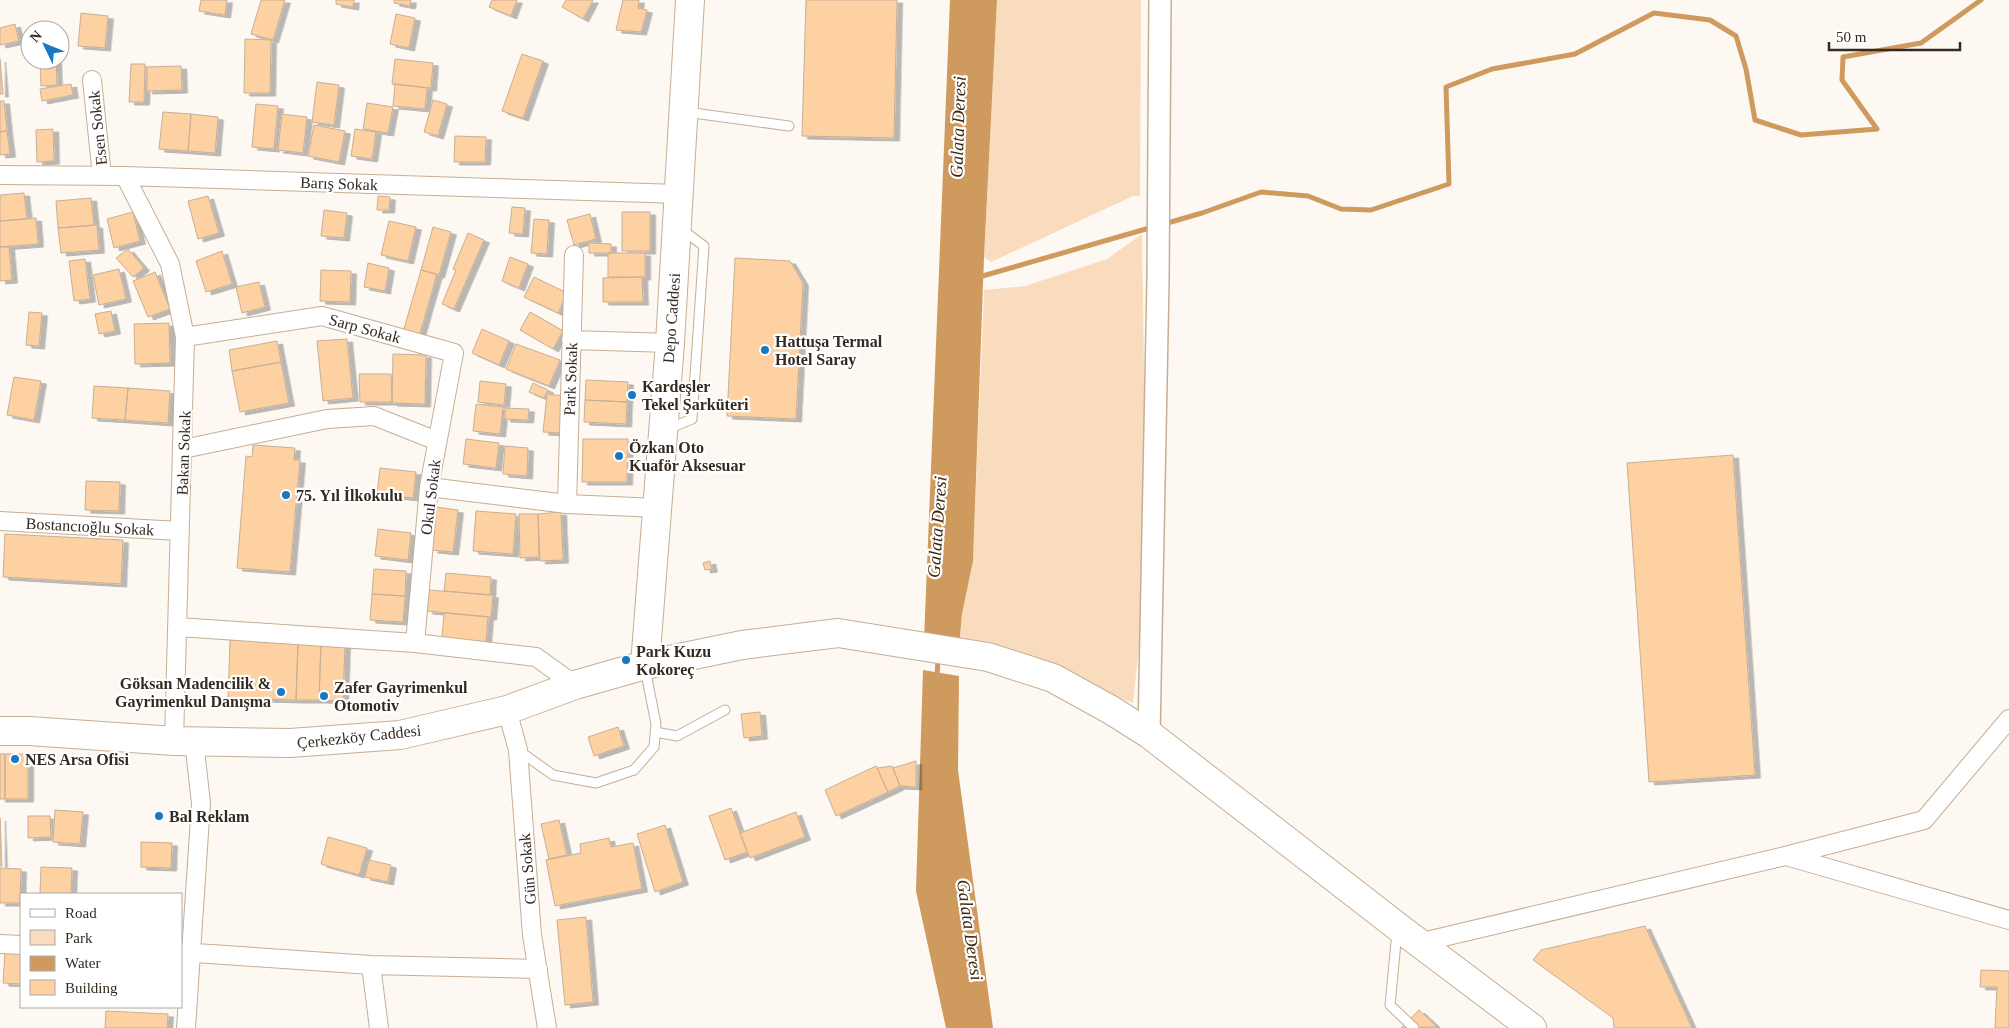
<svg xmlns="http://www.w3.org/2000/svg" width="2009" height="1028" font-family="'Times New Roman',serif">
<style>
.green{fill:#f9dcbd}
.water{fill:#cf9a5e}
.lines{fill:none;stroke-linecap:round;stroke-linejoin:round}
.stream{stroke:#cf9a5e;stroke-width:5}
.building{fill:#fdd1a1;stroke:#c8af95;filter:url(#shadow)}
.service-casing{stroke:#c6ae94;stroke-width:11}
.minor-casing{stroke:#c6ae94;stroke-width:20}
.tertiary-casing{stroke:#c6ae94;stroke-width:24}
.primary-casing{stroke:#c6ae94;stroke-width:30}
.service{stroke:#fff;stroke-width:9}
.minor{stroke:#fff;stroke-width:18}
.tertiary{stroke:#fff;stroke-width:21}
.primary{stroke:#fff;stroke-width:28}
.poi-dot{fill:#1778c4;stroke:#fff;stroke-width:2}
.labels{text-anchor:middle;stroke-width:4.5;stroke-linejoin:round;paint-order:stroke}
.street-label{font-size:16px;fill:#342a20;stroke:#fff}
.poi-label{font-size:16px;font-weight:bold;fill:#342a20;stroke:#fff;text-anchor:start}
.water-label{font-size:18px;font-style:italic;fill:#3e280d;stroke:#fff}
</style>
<defs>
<filter id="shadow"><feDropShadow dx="5.5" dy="3" stdDeviation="0" flood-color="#0004"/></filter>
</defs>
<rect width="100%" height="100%" fill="#fdf8f2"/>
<path class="green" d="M997,0H1141L1140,196H1133L991,262L984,257Z
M1142,234L1147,572L1133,703L1023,662L959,647L962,614L973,561L984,290L1025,286L1107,259Z"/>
<path class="water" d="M950,0H997L984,257L973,561L962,614L959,647L924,640Z
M923,670L959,676L958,770L993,1028H946L916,891Z"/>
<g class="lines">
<path class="stream" d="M1164,224L1202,213L1261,192L1308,196L1341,209L1371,210L1449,184L1446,87L1492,69L1575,54L1654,13L1710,20L1736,36L1746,69L1755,120L1801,135L1877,129L1842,80L1843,57L1921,43L1981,0
M979,277L1153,227
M937,678L938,656"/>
</g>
<path class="building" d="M201,0H227L225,15L199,11Z
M261,0H285L273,40L251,34Z
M336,0H354L353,7L336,4Z
M394,0H411L410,6L394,3Z
M492,0H517L511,16L489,7Z
M566,0H593L583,19L562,7Z
M623,0H639L638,8L647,10L641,32L616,30Z
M806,0H897L894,138L802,136Z
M81,13L108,16L105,48L78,46Z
M396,14L415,18L409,48L390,44Z
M15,24L19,41L0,45V28Z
M245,39L271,40L270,93H244Z
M522,54L543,61L523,118L502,111Z
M0,59L3,94H0Z
M395,59L433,63L431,88L392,84Z
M40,60H56L57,85L41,86Z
M131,64H145L144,102H129Z
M181,66L182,90L147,91V67Z
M317,82L339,85L334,125L312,122Z
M71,84L73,95L42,101L40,89Z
M395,84L427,88L425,109L393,106Z
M433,100L447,104L438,136L424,132Z
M0,101H4L7,131L0,132Z
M367,103L393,107L388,133L363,129Z
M256,104L278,106L274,149L252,147Z
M163,112L191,114L188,151L159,149Z
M191,114L218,117L215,153L188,151Z
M282,114L307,117L303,153L278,150Z
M314,125L345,131L339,162L308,156Z
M53,129L54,161L37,162L36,130Z
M355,129L376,132L372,159L351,156Z
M7,131L10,154L0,155V132Z
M455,136L486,137L485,162H454Z
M24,193L27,219L0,221V195Z
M208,196L219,233L198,239L188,201Z
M378,196L390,197L389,210H377Z
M91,198L94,225L58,228L56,201Z
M512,207L525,208L523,234L509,233Z
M324,210L347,213L344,238L321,236Z
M133,212L140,241L114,248L107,219Z
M622,212H650V251H622Z
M590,214L596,239L574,245L567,220Z
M36,218L38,244L0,247V221Z
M534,219L549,220L547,254L531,253Z
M389,221L416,227L408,261L381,255Z
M97,225L99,250L61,253L58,228Z
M433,227L451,232L439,275L421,270Z
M468,233L484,240L454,309L442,304L456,270L453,269Z
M589,243L611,244V253H589Z
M0,247H9L12,280L0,281Z
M128,249L144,268L133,277L116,258Z
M222,251L232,284L206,292L196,261Z
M608,253H645V277H608Z
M510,257L528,264L519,288L502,281Z
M735,258L790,261L803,283L796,419L727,416Z
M85,259L90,299L74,301L69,261Z
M368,263L389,268L385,291L364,287Z
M119,269L126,299L99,305L93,275Z
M321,270L351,271L350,302L320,301Z
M421,270L437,274L419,337L403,332Z
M155,272L170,309L148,317L133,281Z
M534,277L567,293L558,313L524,297Z
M642,277L643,302H603V278Z
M259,282L265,307L242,313L236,287Z
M111,311L115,331L99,334L95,314Z
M29,312L42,313L39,346L26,345Z
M530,312L563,331L553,349L520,330Z
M169,323L170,363L135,364L134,324Z
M482,329L509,341L499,365L472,353Z
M347,339L353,398L323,401L317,341Z
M277,341L281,362L232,371L229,350Z
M516,344L560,360L549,386L506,369Z
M393,354L426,355L425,404L392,403Z
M281,362L289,403L240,412L232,371Z
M359,374H391L392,402H360Z
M14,377L41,381L34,420L7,415Z
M586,380L628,382L627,402L585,400Z
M480,381L506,384L504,405L478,402Z
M533,383L548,390L544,398L529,392Z
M94,386L128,388L125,420L92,418Z
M128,388L170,391L168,423L125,420Z
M547,394L565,396L561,433L543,432Z
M585,400L627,402L626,424L584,422Z
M476,404L503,407L500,434L473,431Z
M505,408L529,409L528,420L505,419Z
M466,439L499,443L496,468L463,464Z
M583,439H628L627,482H582Z
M253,445L295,448L294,460H300L290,572L237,568L246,456L252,457Z
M505,446L528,448L527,476L503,474Z
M1733,455L1755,775L1649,782L1627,463Z
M380,468L416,472L413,498L377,494Z
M86,481L120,482L119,511L85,510Z
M436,507L458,510L453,552L432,550Z
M476,511L516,514L513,554L473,551Z
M561,512L563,560L540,561L538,514Z
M519,514H538L539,557L520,558Z
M378,529L411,533L408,560L375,556Z
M5,534L123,540L121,584L3,577Z
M710,561L712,569L705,570L703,563Z
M374,569L406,571L405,596L372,594Z
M446,573L491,577L490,595L444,591Z
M429,590L493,595L491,617L427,611Z
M372,594L405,596L403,622L370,620Z
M444,613L488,617L486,642L442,638Z
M230,640L298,642L296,700L228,698Z
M298,642H321L319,700H296Z
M321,642L345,643L343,701L319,700Z
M760,712L762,736L744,738L741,714Z
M618,727L624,746L594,756L588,737Z
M0,754H5V799H0Z
M5,754H28V799H5Z
M916,761V787L900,786L893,768Z
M876,766L888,792L836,816L825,790Z
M892,766L900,786L888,792L877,768Z
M731,808L747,852L725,860L709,816Z
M55,810L83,812L80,844L53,842Z
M796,812L805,837L750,858L740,833Z
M28,816H50L51,837L28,838Z
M0,818L2,866H0Z
M559,820L567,855L549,859L541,824Z
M665,825L683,882L655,892L637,834Z
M328,837L367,848L359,875L321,864Z
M609,838L611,847L633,843L642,889L555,906L546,860L581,853L580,844Z
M141,842L172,843L171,868L141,867Z
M369,860L391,865L388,882L365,877Z
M41,867L72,868L71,894H40Z
M0,868L21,869L20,903H0Z
M586,917L593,1002L565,1005L557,920Z
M1645,926L1692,1028H1614L1613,1018L1533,960L1541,950Z
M5,952L21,953V984L3,983Z
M1981,970L2009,971V1028H1995L1997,987H1980Z
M1419,1010L1437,1027L1401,1028Z
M106,1011L168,1014L167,1028H105Z"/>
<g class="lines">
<defs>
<path id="service" d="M686,112L789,126
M668,429L692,419L704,246L681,229
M655,732L677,736L725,710
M518,750L553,775L596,783L634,770L654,747L656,724L645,668
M1397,932L1390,1005L1414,1028"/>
<path id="minor" d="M92,80L102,176
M0,175L125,176L679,194
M125,176L170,264L185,337L174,741
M185,337L322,316L454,353L429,487L415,643
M571,340L670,343
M183,449L327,419L374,416L437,441
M429,487L567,504L658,508
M567,504L574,255
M0,521L180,531
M178,627L415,643L536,657L575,685
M507,710L518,750L532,935L547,1028
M1786,856L2009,920
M1418,943L1785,856L1924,820L2009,719
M0,944L21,945
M181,952L371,965L538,969
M371,965L379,1028
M186,1028L201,803L194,741"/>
<path id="tertiary" d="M1149,734L1158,281L1160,0"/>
<path id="primary" d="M645,665L670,343L690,0
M0,731H29L174,741L290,743L400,735L507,710L575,685L645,665L742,645L838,633L988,657L1053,678L1111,710L1149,734L1398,927L1532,1028"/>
</defs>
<use href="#service" class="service-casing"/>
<use href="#minor" class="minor-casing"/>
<use href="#tertiary" class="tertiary-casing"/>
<use href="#primary" class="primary-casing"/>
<use href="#service" class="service"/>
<use href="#minor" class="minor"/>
<use href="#tertiary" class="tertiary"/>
<use href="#primary" class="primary"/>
</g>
<g class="poi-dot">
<circle cx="765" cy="350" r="5"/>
<circle cx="632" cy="395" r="5"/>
<circle cx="619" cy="456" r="5"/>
<circle cx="286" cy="495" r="5"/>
<circle cx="626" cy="660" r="5"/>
<circle cx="281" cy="692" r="5"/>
<circle cx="324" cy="696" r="5"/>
<circle cx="15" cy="759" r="5"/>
<circle cx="159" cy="816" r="5"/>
</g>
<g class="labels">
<g class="street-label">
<text transform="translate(97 128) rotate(-96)" y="6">Esen Sokak</text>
<text transform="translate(339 183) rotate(2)" y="6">Barış Sokak</text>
<text transform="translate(671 318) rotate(-86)" y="6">Depo Caddesi</text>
<text transform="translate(365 328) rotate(15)" y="6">Sarp Sokak</text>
<text transform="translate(570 379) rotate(-88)" y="6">Park Sokak</text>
<text transform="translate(183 453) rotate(-88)" y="6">Bakan Sokak</text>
<text transform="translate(430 497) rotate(-83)" y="6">Okul Sokak</text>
<text transform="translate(90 526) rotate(3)" y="6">Bostancıoğlu Sokak</text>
<text transform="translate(359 736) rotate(-6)" y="6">Çerkezköy Caddesi</text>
<text transform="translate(527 869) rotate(-95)" y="6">Gün Sokak</text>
</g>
<g class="poi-label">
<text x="775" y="347">Hattuşa Termal<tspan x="775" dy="18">Hotel Saray</tspan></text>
<text x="642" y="392">Kardeşler<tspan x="642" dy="18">Tekel Şarküteri</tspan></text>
<text x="629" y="453">Özkan Oto<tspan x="629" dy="18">Kuaför Aksesuar</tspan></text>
<text x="296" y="501">75. Yıl İlkokulu</text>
<text x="636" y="657">Park Kuzu<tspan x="636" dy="18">Kokoreç</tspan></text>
<text x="271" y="689" text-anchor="end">Göksan Madencilik &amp;<tspan x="271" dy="18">Gayrimenkul Danışma</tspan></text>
<text x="334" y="693">Zafer Gayrimenkul<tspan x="334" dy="18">Otomotiv</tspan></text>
<text x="25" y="765">NES Arsa Ofisi</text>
<text x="169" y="822">Bal Reklam</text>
</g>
<g class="water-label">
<text transform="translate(958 127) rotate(-88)" y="6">Galata Deresi</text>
<text transform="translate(937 527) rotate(-86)" y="6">Galata Deresi</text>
<text transform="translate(970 930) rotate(82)" y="6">Galata Deresi</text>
</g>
</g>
<rect x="20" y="893" width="162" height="115" fill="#ffffff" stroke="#aeaaa6"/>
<rect x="30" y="909" width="25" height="8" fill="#ffffff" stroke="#aeaaa6"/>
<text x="65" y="918" font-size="15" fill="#342a20">Road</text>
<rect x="30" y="930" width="25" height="15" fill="#f9dcbd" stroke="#aeaaa6"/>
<text x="65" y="943" font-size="15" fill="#342a20">Park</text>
<rect x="30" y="956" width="25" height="15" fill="#cf9a5e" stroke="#aeaaa6"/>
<text x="65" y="968" font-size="15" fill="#342a20">Water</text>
<rect x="30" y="980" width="25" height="15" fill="#fdd1a1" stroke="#aeaaa6"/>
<text x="65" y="993" font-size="15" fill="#342a20">Building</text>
<g transform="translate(45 45) rotate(313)"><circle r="24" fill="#ffffff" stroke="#aeaaa6"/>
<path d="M0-4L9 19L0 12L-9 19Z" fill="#1778c4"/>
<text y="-8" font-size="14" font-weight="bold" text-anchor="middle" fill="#342a20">N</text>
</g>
<path d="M1829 42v8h131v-8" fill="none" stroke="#342a20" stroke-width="2.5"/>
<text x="1836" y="42" font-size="15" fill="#342a20" stroke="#ffffff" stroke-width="4" paint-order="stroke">50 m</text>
</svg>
